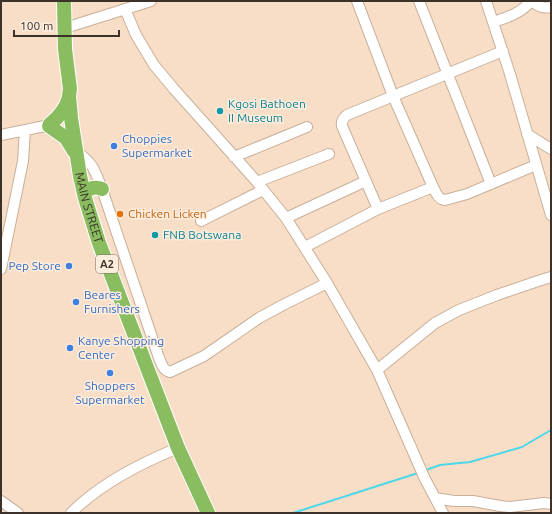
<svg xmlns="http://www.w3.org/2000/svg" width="552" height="514" font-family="Ubuntu,sans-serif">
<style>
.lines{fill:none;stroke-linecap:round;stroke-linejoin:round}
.stream{stroke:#4dd7ea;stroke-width:2}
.minor-casing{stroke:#c9af99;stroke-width:12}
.highway-casing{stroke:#fff;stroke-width:16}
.minor{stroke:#fff;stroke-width:10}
.highway{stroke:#89bd5f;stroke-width:14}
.culture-dot{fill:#0f9aa8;stroke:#fdeddf;stroke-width:1.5}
.shop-dot{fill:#3f7fe0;stroke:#fdeddf;stroke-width:1.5}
.food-dot{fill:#e8710a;stroke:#fdeddf;stroke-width:1.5}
.labels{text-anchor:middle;stroke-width:3;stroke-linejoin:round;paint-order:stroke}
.shield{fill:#fdeddf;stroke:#766a60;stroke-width:1}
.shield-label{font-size:11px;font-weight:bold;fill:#3c3229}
.culture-label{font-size:12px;fill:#0d838f;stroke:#fdeddf;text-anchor:start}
.shop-label{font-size:12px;fill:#366cbe;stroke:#fdeddf;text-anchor:start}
.street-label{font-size:12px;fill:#3c3229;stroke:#fdeddf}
.food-label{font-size:12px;fill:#c56008;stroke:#fdeddf;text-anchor:start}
</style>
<rect width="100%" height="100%" fill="#f8dec6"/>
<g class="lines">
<path class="stream" d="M426,470L440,465L470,462L522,447L551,430
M293,513L418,473"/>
<defs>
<path id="minor" d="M357,1L393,96L433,187C436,193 438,199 445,200L467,194L536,165
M419,1L491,184
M486,1L510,74L551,215
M531,1C539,6 542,9 551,7
M125,9L136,35L154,65L174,89L257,182L286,218L327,283L377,370L425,479L443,513
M493,22C508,17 520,14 531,1
M65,28L151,1
M527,134L551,149
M1,135L45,126L55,122
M76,151C94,164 94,169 102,189L159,358C162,365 163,370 170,372L204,356L259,318L281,306L327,283
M234,157L307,127
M257,182L329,154
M378,209L342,126C341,121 343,118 347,115L503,51
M286,218L366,181
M201,221L263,190
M305,247L378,209L433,187
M1,269L23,161L25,130
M377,370L435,323L459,310L497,295L538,281L551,277
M435,498L454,501H473L500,506L510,507L544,503L551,504
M1,501L18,513
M71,513C100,484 141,463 178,448"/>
<g id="highway">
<path id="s1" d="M64,1L65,49L70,89L69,96L71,118L80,176L85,198L99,243L178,448L208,513"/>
<path d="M50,124C59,117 66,109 69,97"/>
<path d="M49,126L66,138L74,151"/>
<path d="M84,192C90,188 95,186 102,189"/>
</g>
</defs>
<use href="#minor" class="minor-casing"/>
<use href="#highway" class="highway-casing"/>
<use href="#minor" class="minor"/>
<use href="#highway" class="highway"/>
</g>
<g class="culture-dot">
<circle cx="220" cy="111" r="4"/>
<circle cx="155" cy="235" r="4"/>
</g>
<g class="shop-dot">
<circle cx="114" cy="146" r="4"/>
<circle cx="69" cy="266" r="4"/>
<circle cx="76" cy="302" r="4"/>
<circle cx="70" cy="348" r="4"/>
<circle cx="110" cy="373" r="4"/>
</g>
<circle class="food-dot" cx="120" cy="214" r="4"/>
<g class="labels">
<rect class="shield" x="96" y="255" width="22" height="18" rx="3"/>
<g class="shield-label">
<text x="107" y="268">A2</text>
</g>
<g class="culture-label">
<text x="228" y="108">Kgosi Bathoen<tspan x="228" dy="14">II Museum</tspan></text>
<text x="163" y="239">FNB Botswana</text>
</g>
<g class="shop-label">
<text x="122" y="143">Choppies<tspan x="122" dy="14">Supermarket</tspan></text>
<text x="61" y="270" text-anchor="end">Pep Store</text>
<text x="84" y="299">Beares<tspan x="84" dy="14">Furnishers</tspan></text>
<text x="78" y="345">Kanye Shopping<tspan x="78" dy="14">Center</tspan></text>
<text x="110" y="390" text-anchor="middle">Shoppers<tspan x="110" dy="14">Supermarket</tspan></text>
</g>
<g class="street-label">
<text dy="4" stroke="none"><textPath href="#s1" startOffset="209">MAIN STREET</textPath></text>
</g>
<g class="food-label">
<text x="128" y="218">Chicken Licken</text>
</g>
</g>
<rect width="552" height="514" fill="none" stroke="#3c3229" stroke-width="4"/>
<path d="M14 30v6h105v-6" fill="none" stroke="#3c3229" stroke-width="2"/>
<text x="20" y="30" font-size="12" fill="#3c3229" stroke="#fdeddf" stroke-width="3" paint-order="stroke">100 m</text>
</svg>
